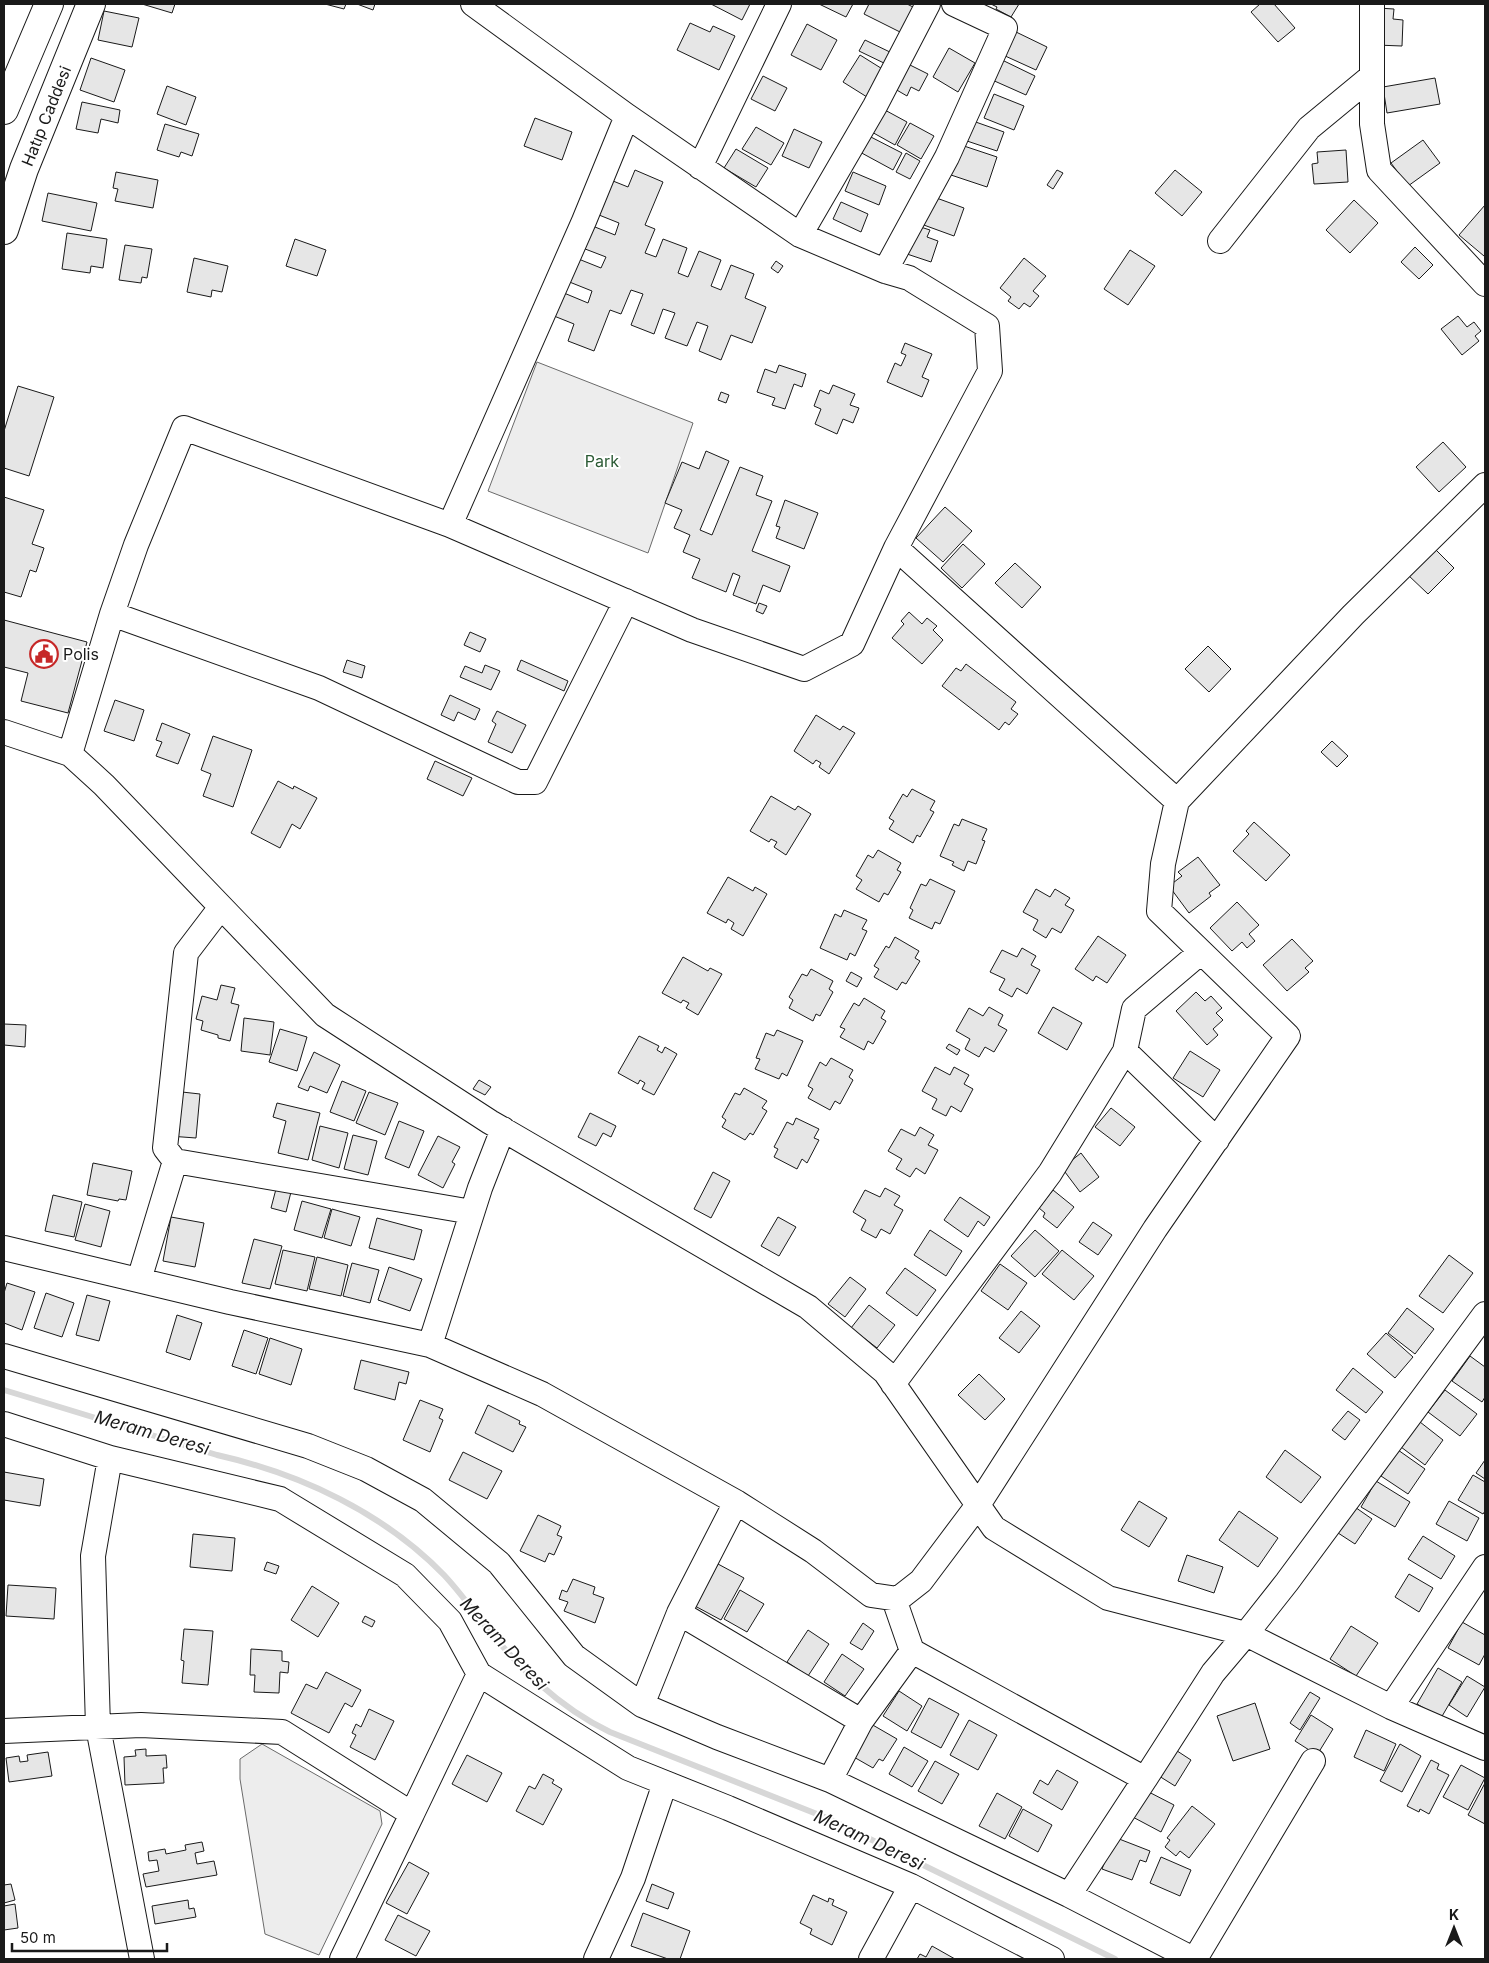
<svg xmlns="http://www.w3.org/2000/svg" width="1489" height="1963" font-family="Inter,sans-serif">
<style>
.built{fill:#ededed;stroke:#6a6a6a}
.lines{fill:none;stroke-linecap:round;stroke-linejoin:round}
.stream{stroke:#d7d7d7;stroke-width:6}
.building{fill:#e6e6e6;stroke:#1a1a1a}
.minor-casing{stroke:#1a1a1a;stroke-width:26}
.major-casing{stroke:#1a1a1a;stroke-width:30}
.minor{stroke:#fff;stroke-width:24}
.major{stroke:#fff;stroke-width:28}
.labels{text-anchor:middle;stroke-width:4;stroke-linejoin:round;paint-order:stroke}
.street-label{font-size:16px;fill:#1a1a1a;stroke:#fff}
.park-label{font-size:16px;fill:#2b5a34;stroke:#fff}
.poi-label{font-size:16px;fill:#1a1a1a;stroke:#fff;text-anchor:start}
.water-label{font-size:18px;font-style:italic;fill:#1a1a1a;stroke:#fff}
</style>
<rect width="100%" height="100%" fill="#fff"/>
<path class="built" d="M537,362L693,423L648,553L488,491Z
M262,1744L380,1811L382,1824L319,1955L265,1934L240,1779V1759Z"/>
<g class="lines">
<path class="stream" d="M4,1390L217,1455C301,1474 384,1513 444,1575C458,1590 470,1606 482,1622C518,1667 558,1707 610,1732L827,1818L1115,1959"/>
</g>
<path class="building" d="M142,4H175L172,13Z
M325,4H346L344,9Z
M357,4H375L373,10Z
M711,4H750L742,20Z
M819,4H853L846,17Z
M869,4H907L917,9L904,34L864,14Z
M991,4H1019L1011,17L996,9L997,7Z
M1260,4H1274L1295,28L1278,42L1251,12Z
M1378,8L1394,9L1393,19L1403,20L1402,46L1376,45Z
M104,11L139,18L132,47L98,40Z
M690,23L710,32L713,26L735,36L719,70L677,50Z
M807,24L837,40L821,70L791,55Z
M1014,31L1047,47L1036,70L1003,55Z
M865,40L894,54L888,65L859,51Z
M949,48L975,63L958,92L933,77Z
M860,55L884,70L867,97L843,82Z
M91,58L125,70L114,102L80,90Z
M1000,59L1035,76L1026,95L990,79Z
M908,64L928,74L919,91L911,87L907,96L895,89Z
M763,76L787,88L775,111L751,99Z
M1435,78L1440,104L1387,113L1383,87Z
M167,86L196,97L186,125L157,114Z
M994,94L1024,106L1014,130L984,118Z
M82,102L120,110L118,123L101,119L98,133L76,129Z
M883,109L907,122L895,145L870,131Z
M535,118L572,132L562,160L524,146Z
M970,120L1004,132L997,151L964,140Z
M910,123L934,136L921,159L897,145Z
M165,124L199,134L192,156L181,152L179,157L157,150Z
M756,127L784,143L771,165L742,149Z
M794,129L822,142L809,168L782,156Z
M867,135L902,153L893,170L858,151Z
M1423,140L1440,163L1408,186L1391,163Z
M961,145L997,157L987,187L951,175Z
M736,149L768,168L756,187L724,168Z
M1346,150L1348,182L1314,184L1312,164L1318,163L1317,152Z
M906,153L920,161L910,179L896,172Z
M635,170L663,182L645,225L655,229L645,253L656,257L663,239L687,248L678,273L688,277L699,251L721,260L711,286L721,290L731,265L754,274L745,298L766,307L752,343L731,335L721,360L699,351L708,326L697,322L687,346L665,338L675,313L663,309L654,334L631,325L643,294L631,290L621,314L610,310L594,351L568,341L574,324L554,316L564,293L588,303L592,291L567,281L576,258L601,268L606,257L580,247L590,225L615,235L619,223L594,213L608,179L628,187Z
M1057,170L1063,173L1053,189L1047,185Z
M1175,170L1202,192L1182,216L1155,193Z
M116,172L158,180L153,208L115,201L118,189L113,188Z
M853,172L886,186L879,205L845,191Z
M48,193L97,203L91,231L42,221Z
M931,196L964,208L954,236L921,224Z
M1354,200L1378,223L1350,253L1326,230Z
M841,202L868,214L861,232L833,219Z
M1485,205V255L1484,256L1459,235Z
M911,224L930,230L927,237L938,241L931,262L901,252Z
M67,233L107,239L103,268L91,266L90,273L62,269Z
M295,239L326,250L317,276L286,266Z
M125,245L152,249L147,278L142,277L141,283L119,280Z
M1415,247L1433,265L1419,279L1401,262Z
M1130,250L1155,266L1128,305L1104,289Z
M194,258L228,266L222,292L212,290L211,297L187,292Z
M1024,258L1046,276L1033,291L1039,296L1030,307L1024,303L1019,309L1008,301L1011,297L1000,288Z
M776,261L783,266L778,273L771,268Z
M1458,316L1467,327L1474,322L1481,331L1475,336L1479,341L1462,355L1441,329Z
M905,343L932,354L922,377L929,380L922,397L887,382L895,363L901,366L906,355L901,353Z
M779,365L806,374L802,387L794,384L785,409L772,405L775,398L757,392L765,369L776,373Z
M833,385L855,394L850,405L859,408L853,423L843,419L837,434L815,424L821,409L814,406L820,390L829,394Z
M18,386L54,397L29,476L4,468V431Z
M721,392L729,395L726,403L718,400Z
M1443,442L1466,467L1439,492L1416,467Z
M706,451L729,461L700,530L712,535L740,467L763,476L756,495L772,501L752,551L790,566L780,592L763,585L756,604L733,595L740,576L733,573L726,592L692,578L700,559L683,552L690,535L674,528L682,510L665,503L682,462L699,469Z
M4,497L44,510L32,544L44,548L36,572L30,570L21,597L4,592Z
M785,500L818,513L804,549L776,538L780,527L776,526Z
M945,507L972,531L943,562L916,538Z
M963,544L985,564L962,588L941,568Z
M1433,547L1454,568L1428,594L1407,574Z
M1015,563L1041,587L1022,608L995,583Z
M759,603L767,606L763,614L756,611Z
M909,612L922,624L927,618L937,626L933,630L943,640L922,664L892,638L904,624L901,621Z
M4,620L87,642L68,713L21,701L28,673L4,667Z
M470,632L486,639L480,652L464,645Z
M1208,646L1231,669L1209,692L1185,669Z
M347,660L365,666L362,678L343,672Z
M521,660L568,681L564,691L517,670Z
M966,664L1016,702L1011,709L1018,714L1009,725L1005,722L999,730L942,686L956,668L961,671Z
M485,665L500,671L491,690L460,677L465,666L482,673Z
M450,695L480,709L475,720L458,712L454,721L441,715Z
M115,700L144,710L134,741L104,731Z
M497,711L526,725L512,753L488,742L496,724L492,721Z
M816,715L840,730L843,726L855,733L829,774L819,767L821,763L816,760L813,764L794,751Z
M162,723L190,734L178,764L156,756L162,742L156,740Z
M213,736L252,750L233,807L203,796L211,774L201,770Z
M1332,741L1348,756L1337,767L1321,752Z
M435,761L472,778L463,796L427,779Z
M278,781L293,789L294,786L317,798L300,829L292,824L280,848L251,833Z
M912,789L935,801L930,810L934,812L920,837L917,835L913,843L889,829L894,821L889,818L903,794L907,797Z
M771,796L795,810L798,806L811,814L786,855L774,847L777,842L771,839L769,842L750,831Z
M962,819L987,829L982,840L985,841L976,864L968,861L964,871L952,865L954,862L940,856L954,824L959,826Z
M1254,822L1290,855L1266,881L1233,851L1249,834L1246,831Z
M878,850L901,863L897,870L901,872L888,895L884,893L879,902L856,889L862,880L856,876L868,855L873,858Z
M1198,857L1220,885L1209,893L1211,896L1189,913L1169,886L1182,876L1178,872Z
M728,877L753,891L755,887L767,894L743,936L731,929L734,923L728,919L726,923L707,913Z
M930,879L955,891L940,924L935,922L932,929L909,918L913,910L910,908L921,884L926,886Z
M1036,889L1050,897L1055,889L1070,898L1065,905L1074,910L1061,933L1052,928L1046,938L1033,930L1038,920L1023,912Z
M1237,902L1259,925L1249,934L1255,941L1247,948L1242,942L1232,951L1210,928Z
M844,910L867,920L862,929L867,931L855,956L850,953L847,960L820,948L835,914L841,917Z
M1098,936L1126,955L1107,983L1096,976L1093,981L1075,969Z
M895,937L919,951L915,958L920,961L906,984L902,982L897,990L874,977L879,969L874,966L886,946L889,948Z
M1292,939L1313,961L1305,968L1309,972L1287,991L1263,965Z
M1022,948L1036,956L1031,965L1040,970L1027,994L1017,988L1012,997L999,990L1005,979L990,972L1002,950L1017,957Z
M683,957L708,971L710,968L722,974L698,1015L686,1008L689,1003L683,1000L681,1003L662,993Z
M811,969L833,981L829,989L833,992L820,1016L816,1014L813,1021L789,1008L793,1000L789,997L802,974L807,976Z
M851,972L862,978L857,987L846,981Z
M221,985L235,988L231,1003L239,1005L230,1041L218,1038V1035L201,1030L203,1021L196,1019L202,996L217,1000Z
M1196,992L1205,1001L1211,996L1222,1008L1216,1013L1223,1020L1213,1029L1218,1035L1207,1045L1176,1011Z
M864,998L885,1011L881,1018L886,1021L873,1044L868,1041L864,1050L840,1037L845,1029L840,1027L854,1003L859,1006Z
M989,1007L1003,1015L998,1025L1007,1030L994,1052L985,1047L979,1057L965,1049L970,1039L956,1031L969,1008L983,1016Z
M1053,1007L1082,1023L1067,1050L1038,1033Z
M244,1018L274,1022L270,1055L241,1051Z
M4,1024L26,1025L25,1047L4,1045Z
M280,1029L307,1037L297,1071L269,1062Z
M777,1030L803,1041L787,1076L782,1073L779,1079L755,1069L760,1059L756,1058L766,1033L774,1036Z
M639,1036L659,1046L657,1050L662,1053L665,1047L677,1054L654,1095L642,1089L645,1083L640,1080L638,1084L618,1073Z
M949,1044L960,1050L957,1055L946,1048Z
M1190,1051L1220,1070L1203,1097L1173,1078Z
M314,1052L340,1065L327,1093L310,1086L308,1091L298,1087Z
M831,1058L853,1070L849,1077L853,1080L840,1104L835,1101L830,1110L808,1098L813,1089L808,1086L820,1062L826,1066Z
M935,1067L950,1075L954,1067L969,1075L964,1084L973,1089L961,1112L951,1106L946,1116L932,1109L937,1099L922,1091Z
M479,1080L491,1087L485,1095L473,1089Z
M342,1081L366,1091L354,1121L330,1112Z
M744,1088L767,1101L762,1108L767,1111L753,1135L750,1133L745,1140L722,1127L726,1120L722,1117L735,1093L740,1095Z
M173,1091L200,1094L196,1138L169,1136Z
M369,1092L398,1103L385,1135L356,1123Z
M277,1103L320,1113L308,1160L278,1153L286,1121L273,1117Z
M1111,1108L1135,1127L1120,1146L1095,1127Z
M590,1113L616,1126L611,1137L603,1133L596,1146L578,1137Z
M796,1118L819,1129L814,1138L819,1140L807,1163L802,1159L797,1169L774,1157L778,1149L774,1147L787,1122L793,1125Z
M399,1121L424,1131L409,1168L385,1158Z
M320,1126L348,1133L339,1168L312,1160Z
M920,1127L934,1135L928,1145L938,1150L925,1174L916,1168L910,1177L896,1169L902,1159L888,1151L901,1129L915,1136Z
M353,1135L377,1141L368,1175L344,1169Z
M438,1136L460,1147L452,1162L455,1164L443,1188L418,1175Z
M1081,1153L1099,1177L1080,1192L1062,1168Z
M93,1163L132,1171L126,1200L119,1199L118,1201L87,1195Z
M713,1172L730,1181L711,1218L694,1209Z
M885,1188L900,1196L894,1205L903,1210L890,1234L881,1229L876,1238L861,1230L866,1220L853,1212L865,1190L880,1197Z
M276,1189L291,1192L286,1212L271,1208Z
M1053,1190L1074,1207L1057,1228L1043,1217L1045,1213L1039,1208Z
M53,1195L82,1202L74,1237L45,1231Z
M960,1197L990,1217L984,1226L978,1221L968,1237L944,1220Z
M302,1201L331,1209L322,1238L294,1230Z
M85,1204L110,1211L101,1247L75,1240Z
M332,1209L360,1217L351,1246L324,1238Z
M171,1217L204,1223L195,1267L163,1261Z
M778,1217L796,1227L779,1256L761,1246Z
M377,1218L422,1230L414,1260L369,1248Z
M1093,1222L1112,1235L1098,1255L1079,1242Z
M930,1230L962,1251L946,1276L914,1255Z
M1035,1230L1059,1251L1035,1277L1011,1256Z
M254,1239L282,1246L270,1289L242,1283Z
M283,1250L315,1257L307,1291L275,1284Z
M1062,1250L1094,1276L1074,1300L1042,1274Z
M1449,1255L1473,1273L1443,1313L1419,1296Z
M317,1257L348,1265L341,1296L309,1289Z
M352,1263L379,1270L370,1303L343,1296Z
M1000,1264L1027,1283L1008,1310L981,1291Z
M389,1267L422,1279L410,1311L378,1300Z
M905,1268L936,1290L917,1316L886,1293Z
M850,1277L866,1289L845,1317L828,1304Z
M7,1283L35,1292L22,1330L4,1323V1293Z
M46,1293L74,1303L62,1337L34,1328Z
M87,1295L110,1301L99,1341L76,1335Z
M869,1305L895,1325L877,1348L851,1328Z
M1407,1308L1434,1329L1415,1354L1388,1333Z
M1021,1311L1040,1326L1019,1353L999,1338Z
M177,1315L202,1323L190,1360L166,1352Z
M244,1330L268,1338L256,1374L232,1366Z
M1386,1333L1413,1357L1395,1378L1367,1354Z
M270,1338L302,1349L291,1385L259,1374Z
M1470,1356L1485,1367V1397L1482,1402L1452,1381Z
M361,1360L409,1372L406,1384L399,1382L395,1400L354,1389Z
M1353,1368L1383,1392L1366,1413L1336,1390Z
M979,1374L1005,1399L985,1420L958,1395Z
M1445,1390L1477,1414L1460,1436L1428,1412Z
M420,1400L443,1409L439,1418L443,1420L430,1452L403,1440Z
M488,1405L520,1421L519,1424L526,1427L513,1452L475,1433Z
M1348,1411L1360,1420L1345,1440L1332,1430Z
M1420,1422L1443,1440L1425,1465L1401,1447Z
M1285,1450L1321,1477L1301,1503L1266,1477Z
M1398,1450L1425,1469L1408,1494L1381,1476Z
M463,1452L502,1471L487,1499L449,1480Z
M1485,1460V1479L1476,1473Z
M4,1472L44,1479L40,1506L4,1500Z
M1473,1475L1485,1482V1511L1483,1514L1458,1500Z
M1376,1481L1410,1502L1395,1527L1361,1507Z
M1139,1501L1167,1518L1149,1547L1121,1530Z
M1449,1501L1479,1518L1467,1541L1436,1524Z
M1352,1505L1372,1519L1355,1544L1335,1531Z
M1239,1511L1278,1538L1258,1567L1219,1540Z
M538,1515L561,1526L557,1535L562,1537L554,1555L549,1553L545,1562L520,1551Z
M193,1534L235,1538L232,1571L190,1567Z
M1423,1536L1455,1556L1441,1579L1408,1559Z
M1187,1555L1223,1567L1214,1593L1178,1581Z
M267,1562L279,1566L276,1574L264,1570Z
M718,1564L744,1578L721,1620L695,1606Z
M1409,1574L1433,1588L1419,1612L1395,1597Z
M573,1579L595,1587L593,1594L604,1598L595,1623L564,1611L568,1602L559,1599L562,1590L567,1592Z
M8,1585L56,1588L54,1619L6,1616Z
M312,1586L339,1603L318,1637L291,1620Z
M740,1590L764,1604L747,1632L724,1619Z
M365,1616L375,1621L372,1627L362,1622Z
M1462,1622L1485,1635V1654L1479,1665L1448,1648Z
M863,1623L874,1631L862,1650L850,1643Z
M1351,1626L1378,1643L1356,1676L1330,1659Z
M184,1629L213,1631L208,1685L182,1683L184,1661L181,1660Z
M808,1630L829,1644L808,1676L787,1662Z
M251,1649L282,1651V1661L289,1662L288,1673L280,1672L279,1693L254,1692L255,1675H250Z
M842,1654L864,1669L845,1696L824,1682Z
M1438,1668L1462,1682L1441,1718L1417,1704Z
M326,1672L361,1690L352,1707L345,1703L329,1733L291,1713L306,1684L317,1689Z
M1467,1676L1485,1687L1467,1717L1449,1705Z
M899,1691L922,1706L907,1731L883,1716Z
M1310,1692L1320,1698L1300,1730L1290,1723Z
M929,1698L959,1714L941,1748L911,1732Z
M1255,1703L1270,1749L1233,1761L1217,1716Z
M369,1709L394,1721L375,1760L350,1747L356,1735L352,1733L356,1724L361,1727Z
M1311,1715L1333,1729L1317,1755L1295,1741Z
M969,1720L997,1735L978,1770L950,1755Z
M871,1724L897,1739L883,1761L879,1759L873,1768L852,1756Z
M1366,1730L1396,1744L1384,1771L1354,1757Z
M1400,1744L1421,1756L1402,1792L1380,1781Z
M1168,1745L1191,1760L1175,1786L1151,1771Z
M904,1747L928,1761L912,1787L889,1774Z
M146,1749V1756L166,1755L167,1768H163L164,1783L125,1785L124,1757L136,1756L135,1750Z
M48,1752L52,1776L9,1782L6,1758L19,1756L20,1762L28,1761L27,1755Z
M467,1755L502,1773L487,1802L452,1784Z
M1431,1760L1439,1764L1437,1769L1449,1775L1429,1814L1420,1809L1419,1812L1407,1806Z
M935,1761L959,1774L942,1804L918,1791Z
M1461,1765L1485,1778L1468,1810L1443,1797Z
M1057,1770L1078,1782L1062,1810L1033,1793L1040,1780L1048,1785Z
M543,1774L554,1780L552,1783L562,1789L543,1825L516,1811L529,1786L535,1789Z
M1485,1783V1824L1468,1815Z
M1143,1789L1174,1805L1161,1832L1129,1815Z
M997,1793L1022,1807L1005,1839L979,1826Z
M1192,1806L1215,1824L1189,1858L1180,1851L1176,1856L1165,1847L1170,1840L1167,1838Z
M1023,1809L1052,1825L1038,1852L1009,1836Z
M1114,1837L1150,1851L1146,1862L1140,1860L1132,1880L1102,1869Z
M202,1842L204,1851L195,1853L197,1864L214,1861L217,1875L146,1887L143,1874L159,1871L157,1860L149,1861L148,1852L165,1849L166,1854L186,1850L185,1845Z
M1161,1857L1191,1870L1180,1896L1150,1883Z
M409,1862L429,1873L407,1914L386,1903Z
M11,1884L15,1900L4,1903V1885Z
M652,1884L674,1893L668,1909L646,1901Z
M813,1895L828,1902L829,1898L834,1900L832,1905L847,1912L832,1945L810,1934L812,1929L800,1923Z
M188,1900L189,1909L194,1908L196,1917L155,1924L152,1906Z
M15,1904L18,1928L4,1930V1906Z
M643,1913L690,1931L680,1959H668L631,1946Z
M398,1915L430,1931L416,1956L385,1940Z
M932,1946L955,1959H917L920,1954L926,1957Z"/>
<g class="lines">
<defs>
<path id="minor" d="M473,4L627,116
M1372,4V124L1379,170L1485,284
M700,167L779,4
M800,235L875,106L928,4
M1220,241L1309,128L1372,76
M885,271L947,157L1005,28L954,4
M450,525L584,221L627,116L800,235L885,271L909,278L987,326L990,371L896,548
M112,614L319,688L518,782H535L626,601
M4,732L70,754L104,785L325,1015L490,1122L808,1307L885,1372L994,1528L1108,1598L1246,1634L1391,1707L1485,1748
M1177,801L1353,615L1485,485
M1125,1051L1134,1009L1201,952
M175,1161L165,1148L186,953L221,907
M4,1248L230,1302L430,1345L542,1394L736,1502L813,1551L871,1595L898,1599L921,1581L978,1505L1155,1229L1288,1036L1159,911L1163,864L1177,801L896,548L852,644L804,669L692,630L450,525L184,428L136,545L112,614L70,754
M139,1280L175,1161L472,1212
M430,1345L480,1188L503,1129
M4,1356L308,1446L366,1469L423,1500L499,1563L574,1656L642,1705L717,1737L830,1780L1069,1895L1193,1959
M893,1384L1050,1173L1125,1051L1217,1140
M4,1424L110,1458L280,1499L405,1575L450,1621L479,1674
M110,1458L93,1556L98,1727L142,1959
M679,1613L861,1721
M912,1651L1145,1779L1069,1895
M642,1705L679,1613L736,1502
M1391,1707L1485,1567
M4,1731L141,1725L282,1732L412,1814L342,1959
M1145,1779L1213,1673L1246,1634L1287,1582L1485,1314
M830,1780L861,1721L912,1651L894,1599
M412,1814L479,1674L628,1768L728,1808L911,1886L871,1959
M911,1886L1052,1959
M596,1959L633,1878L665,1783
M1195,1959L1313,1761"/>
<path id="major" d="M4,110L49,4
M4,230L24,169L91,4"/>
</defs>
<use href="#minor" class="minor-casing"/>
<use href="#major" class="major-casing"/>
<use href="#minor" class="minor"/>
<use href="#major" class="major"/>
</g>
<defs>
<symbol id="civic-ring" viewBox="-11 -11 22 22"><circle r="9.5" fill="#fff" stroke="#c62828" stroke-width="1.5"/><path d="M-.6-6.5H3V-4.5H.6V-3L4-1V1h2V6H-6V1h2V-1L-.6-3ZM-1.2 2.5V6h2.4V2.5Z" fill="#c62828"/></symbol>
</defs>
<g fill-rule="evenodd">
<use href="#civic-ring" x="28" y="638" width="32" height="32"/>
</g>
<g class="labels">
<g class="street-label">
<text transform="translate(46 116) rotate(-68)" y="6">Hatıp Caddesi</text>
</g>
<g class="park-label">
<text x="602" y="467">Park</text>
</g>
<g class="poi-label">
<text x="63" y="660">Polis</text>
</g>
<g class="water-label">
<text transform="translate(152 1433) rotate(16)" y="6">Meram Deresi</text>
<text transform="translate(504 1644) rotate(47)" y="6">Meram Deresi</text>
<text transform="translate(869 1840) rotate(25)" y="6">Meram Deresi</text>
</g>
</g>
<rect width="1489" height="1963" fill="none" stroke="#1a1a1a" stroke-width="10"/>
<g transform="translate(1454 1928)" stroke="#ffffff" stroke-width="4" paint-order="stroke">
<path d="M0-4L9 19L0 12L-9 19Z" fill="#1a1a1a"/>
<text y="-8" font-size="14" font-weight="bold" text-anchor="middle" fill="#1a1a1a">K</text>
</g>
<path d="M12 1943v8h155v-8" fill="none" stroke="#1a1a1a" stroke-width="2.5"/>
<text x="20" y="1943" font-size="15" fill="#1a1a1a" stroke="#ffffff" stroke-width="4" paint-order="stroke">50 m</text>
</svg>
